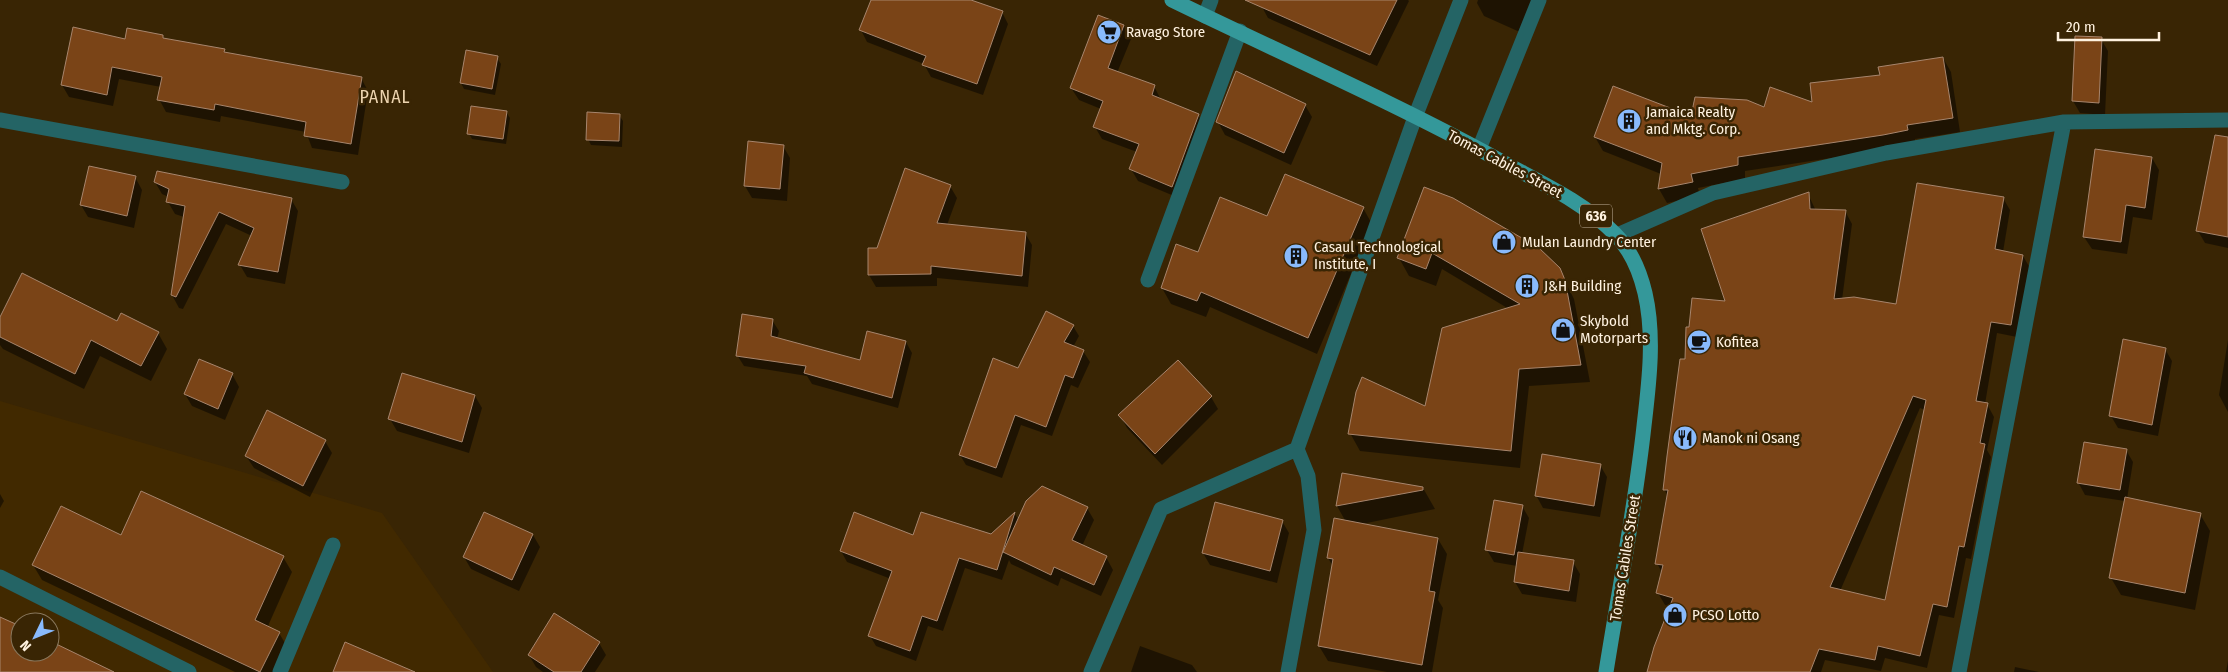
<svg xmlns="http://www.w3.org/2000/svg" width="2228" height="672" font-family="'Fira Sans Condensed',sans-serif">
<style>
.built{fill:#412900;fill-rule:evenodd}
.shadow{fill:#0007;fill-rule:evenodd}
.building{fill:#7a4417;stroke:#a7856d;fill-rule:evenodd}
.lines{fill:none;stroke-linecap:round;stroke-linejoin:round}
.minor{stroke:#246465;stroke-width:15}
.major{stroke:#34989a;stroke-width:15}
.labels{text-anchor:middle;stroke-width:5;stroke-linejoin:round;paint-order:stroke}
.shield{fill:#392504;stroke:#c4b49e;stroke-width:1}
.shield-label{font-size:14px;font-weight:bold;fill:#fff2e0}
.poi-label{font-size:15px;fill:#fff2e0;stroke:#392504;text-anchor:start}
.street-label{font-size:15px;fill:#fff2e0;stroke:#392504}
.quarter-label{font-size:18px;letter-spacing:1px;fill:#edd4b0;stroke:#392504}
</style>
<rect width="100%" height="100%" fill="#392504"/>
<path class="built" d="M0,401L382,513L493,672H0ZM20,622H50V652H20Z"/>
<path class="shadow" d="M872,0H967L1002,12L1008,24L983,95L931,77L924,64L867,42L861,30Z
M1264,0H1408L1409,1L1377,66L1268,18L1262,7Z
M1478,0H1534L1522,33L1484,16L1477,3Z
M1099,17L1124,26L1131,39L1117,73L1154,86L1161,100L1198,115L1205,127L1179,198L1138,181L1131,169L1137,152L1102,139L1095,127L1101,109L1079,100L1071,88Z
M163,36L164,39L224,51L226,53L361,78L368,91L358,155L312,148L306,132L221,116L220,122L166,112L159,99L161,87L119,79L113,106L69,97L62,85L126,40Z
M2076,37L2101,39L2108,51L2105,115L2080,113L2073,101Z
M497,58L501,64L495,95L464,89L461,83Z
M1943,58L1951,72L1960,132L1915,139V144L1891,149L1745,171V179L1698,188L1700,196L1667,203L1659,189L1661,174L1603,151L1595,137L1692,118L1814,104L1881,76Z
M1305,105L1312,117L1291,165L1225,135L1218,122Z
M506,112L510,118L506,144L472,139L469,133Z
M619,115L623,121L622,147L591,145L588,139Z
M783,146L790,158L787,201L752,198L745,186Z
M2152,158L2159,170L2152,220L2133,217L2127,254L2092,249L2084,237Z
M2228,163V248L2205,243L2198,231Z
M135,177L142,190L134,228L88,217L81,205Z
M155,182L291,199L298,211L285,284L247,277L240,265L252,236L226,224L183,309L179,308L172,295L184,217L175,214L168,202L169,197L162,194Z
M950,186L957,198L947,225L1025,233L1032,245L1028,287L937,278V286L876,287L869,275L877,250Z
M1425,189L1559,269L1574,299L1590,382L1529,386L1520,468L1360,451L1350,433L1426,408L1509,309L1442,269L1436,286L1409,276L1399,258Z
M1808,194L1816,211H1845L1852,224L1842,300L1897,305L2003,198L2010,210L2003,252L2023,256L2030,268L2017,337L1997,333L1985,404H1987L1994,417L1987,450L1991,457L1971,559L1966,558L1954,618L1939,615L1927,668L1885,658L1881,671L1825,660L1821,672H1648L1671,607L1665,605L1658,593L1662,573L1657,563L1668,496L1664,489L1687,361L1727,303ZM1920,408L1925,410L1886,602L1840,591Z
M1363,208L1372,224L1317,354L1210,307L1206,317L1171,304L1162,288L1268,217Z
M0,319L118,322L158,333L167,349L151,381L100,356L84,389L3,349L0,345Z
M772,320L779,331L777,339L861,361L906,342L912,353L898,408L812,384L807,376L744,366L737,355Z
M1073,326L1079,336L1073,347L1083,351L1090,362L1078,388L1071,385L1052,436L1021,425L1002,478L966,465L960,455L1019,369Z
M2228,340V412L2219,395Z
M2165,349L2172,361L2158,436L2118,428L2111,416Z
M1178,361L1211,397L1218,409L1162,465L1127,428L1120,415Z
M232,374L239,387L225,420L192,406L185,394Z
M475,396L482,408L469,453L397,431L390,419Z
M325,441L332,453L310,497L254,468L246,456Z
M2126,450L2133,462L2127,499L2200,514L2210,531L2195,610L2121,595L2111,578L2125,501L2085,495L2078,482Z
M1600,465L1607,477L1600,517L1543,508L1536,495Z
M1343,474L1423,488L1435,509L1362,524L1438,539L1447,554L1438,600L1443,608L1432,672H1387L1328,661L1319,646L1333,566L1328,558L1346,522L1337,506Z
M0,494L4,501L0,508Z
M1522,506L1529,518L1522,554L1573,562L1580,574L1576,602L1522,594L1515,582L1517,566L1494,562L1487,550Z
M1087,508L1094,520L1082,546L1106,557L1113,570L1101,596L1061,578L1058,586L1011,564L1009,560L1002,580L965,568L943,631L928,626L916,661L876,646L870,636L891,579L847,562L841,551L914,537L991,536L1015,514L1019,521Z
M1282,521L1289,533L1277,583L1210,565L1203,553Z
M533,535L540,547L519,591L471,569L464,557Z
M122,537L283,557L292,572L268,626L279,633L288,648L276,672H235L42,580L33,565Z
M599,643L606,655L595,672H543L536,667L529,655Z
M1140,646L1192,665L1197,672H1131Z
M2228,661V672H2226Z
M2015,667L2039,672H2014Z"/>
<path class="building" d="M871,0H971L1003,11L977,84L922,65L926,56L859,30Z
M1245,0H1397L1370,55Z
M1098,15L1124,25L1108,68L1155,85L1152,95L1199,114L1172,187L1129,169L1139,144L1093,127L1103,101L1070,88Z
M73,27L125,39L127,28L163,35V38L225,49L224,52L362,77L351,144L304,136L306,122L215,104L214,110L157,100L162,77L112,67L107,95L61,85Z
M2075,36L2102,37L2099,103L2072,101Z
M466,50L498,56L492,89L460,83Z
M1943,57L1953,118L1907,125L1908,130L1883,135L1738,157V165L1691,174L1693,182L1658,189L1662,163L1594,137L1613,86L1691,116L1695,97L1747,100L1764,107L1770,87L1812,102L1810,83L1880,75L1878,67Z
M1236,71L1306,104L1284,153L1216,122Z
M471,106L507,111L503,139L467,134Z
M587,112L620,114L619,141L586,140Z
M2215,135L2228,137V237L2196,231Z
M748,141L784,145L780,189L744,186Z
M2095,149L2152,157L2145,208L2126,205L2121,242L2083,237Z
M89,166L136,176L127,216L80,205Z
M905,168L951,185L937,223L1026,232L1022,276L931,266V274L868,275V248H877Z
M157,171L292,198L278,272L238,265L254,228L219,212L176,297L171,295L185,206L166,202L169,189L154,182Z
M1285,174L1364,207L1308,338L1201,292L1197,301L1161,288L1176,244L1198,252L1220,197L1267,216Z
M1917,183L2004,197L1995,249L2023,255L2011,325L1991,322L1976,401L1988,403L1980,443L1985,444L1964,547L1959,546L1947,607L1933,604L1920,656L1878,646L1875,660L1819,649L1810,672H1647L1654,647L1673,598L1656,593L1663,565L1655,564L1668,490H1663L1667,456L1680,359H1685L1686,327H1689L1692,298L1725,301L1701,229L1809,192L1810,209L1846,210L1834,299L1854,297L1896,304ZM1913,396L1926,400L1885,600L1830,587Z
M1424,187L1453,198L1539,248L1560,268L1565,280L1581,365L1519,369L1511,451L1348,434L1356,392L1362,377L1425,406L1442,328L1520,304L1432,253L1426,269L1397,258Z
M22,273L117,321L121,313L159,332L141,366L91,340L75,374L0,337V317Z
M1046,311L1074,325L1064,342L1084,350L1073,378L1065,375L1046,427L1015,415L996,468L959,455L993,358L1018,368Z
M742,314L773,319L771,336L860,360L867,331L906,341L892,398L804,373L806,366L736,356Z
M2123,339L2166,348L2152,425L2109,416Z
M199,359L233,373L218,409L184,394Z
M1178,360L1212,396L1155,454L1118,415Z
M402,373L475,395L462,442L388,419Z
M267,410L326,440L303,486L245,456Z
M2084,442L2127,449L2120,490L2077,483Z
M1542,454L1601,464L1594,506L1535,496Z
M1342,473L1423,487V490L1336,506Z
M1042,486L1088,507L1072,540L1107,556L1094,585L1054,567L1051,575L1003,552L1026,501Z
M141,491L284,556L255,620L280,632L260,672L32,565L61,506L121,535Z
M2125,497L2201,513L2185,593L2109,578Z
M1494,500L1523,505L1514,555L1485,550Z
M1215,502L1283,520L1270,571L1202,553Z
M484,512L533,534L512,580L463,557Z
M854,512L913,535L921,512L991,534L1015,512L997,570L959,558L937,621L922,616L910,651L868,636L892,571L840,551Z
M1334,518L1438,538L1429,591L1435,592L1422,665L1318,646L1333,559L1327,558Z
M1518,552L1574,560L1569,591L1514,582Z
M554,613L600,642L581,672H554L528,655Z
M0,617L20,626V652H50V641L114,672H0Z
M345,642L415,672H333Z"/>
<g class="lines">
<path class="minor" d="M1205,16L1211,0
M0,120L342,182
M1479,149L1539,0
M1617,235L1713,193L1886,153L2064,122L2228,120
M1148,280L1240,31
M0,577L189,672
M280,672L333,545
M1091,672L1161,509L1297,449
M1288,672L1314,530L1308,476L1297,449L1415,117L1461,0
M1959,672L2064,122"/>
<path class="major" d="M1172,0C1281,53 1393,102 1499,160C1539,182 1583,201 1615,234C1631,250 1640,272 1645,293C1655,336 1649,383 1644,426C1635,509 1619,590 1606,672"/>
</g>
<defs>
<symbol id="supermarket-disc" viewBox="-11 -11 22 22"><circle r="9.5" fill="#89bafc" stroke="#392504"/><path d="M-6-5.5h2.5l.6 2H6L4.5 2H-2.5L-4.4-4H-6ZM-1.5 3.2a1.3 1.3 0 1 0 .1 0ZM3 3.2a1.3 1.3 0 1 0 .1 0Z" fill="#111"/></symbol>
<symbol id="building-disc" viewBox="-11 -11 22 22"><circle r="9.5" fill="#89bafc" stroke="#392504"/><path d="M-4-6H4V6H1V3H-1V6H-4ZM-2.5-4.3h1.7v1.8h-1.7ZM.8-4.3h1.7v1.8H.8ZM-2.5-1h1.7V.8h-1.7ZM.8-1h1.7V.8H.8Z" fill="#111"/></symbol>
<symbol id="shop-disc" viewBox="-11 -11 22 22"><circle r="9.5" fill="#89bafc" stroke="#392504"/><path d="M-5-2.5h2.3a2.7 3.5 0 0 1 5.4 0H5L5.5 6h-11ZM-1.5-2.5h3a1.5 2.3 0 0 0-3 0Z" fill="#111"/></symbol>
<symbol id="cafe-disc" viewBox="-11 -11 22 22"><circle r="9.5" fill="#89bafc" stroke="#392504"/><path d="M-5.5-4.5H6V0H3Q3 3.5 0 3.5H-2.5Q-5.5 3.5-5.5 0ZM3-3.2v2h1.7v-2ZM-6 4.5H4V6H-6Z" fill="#111"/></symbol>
<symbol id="restaurant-disc" viewBox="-11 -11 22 22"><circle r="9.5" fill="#89bafc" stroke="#392504"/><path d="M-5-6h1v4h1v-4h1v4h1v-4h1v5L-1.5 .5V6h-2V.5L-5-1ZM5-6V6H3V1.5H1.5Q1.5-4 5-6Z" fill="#111"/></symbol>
</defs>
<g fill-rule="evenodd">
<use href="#supermarket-disc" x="1095" y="18" width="28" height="28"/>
<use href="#building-disc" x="1615" y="107" width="28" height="28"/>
<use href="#shop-disc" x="1490" y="228" width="28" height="28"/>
<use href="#building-disc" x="1282" y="242" width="28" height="28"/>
<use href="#building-disc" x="1513" y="272" width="28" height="28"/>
<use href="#shop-disc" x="1549" y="316" width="28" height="28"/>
<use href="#cafe-disc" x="1685" y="328" width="28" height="28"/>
<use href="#restaurant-disc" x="1671" y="424" width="28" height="28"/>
<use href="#shop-disc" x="1661" y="601" width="28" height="28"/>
</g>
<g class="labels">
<rect class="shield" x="1580" y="204.5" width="32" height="23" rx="4"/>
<g class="shield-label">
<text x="1596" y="221">636</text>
</g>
<g class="poi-label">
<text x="1126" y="37">Ravago Store</text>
<text x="1646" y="117">Jamaica Realty<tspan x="1646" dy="17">and Mktg. Corp.</tspan></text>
<text x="1522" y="247">Mulan Laundry Center</text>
<text x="1314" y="252">Casaul Technological<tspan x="1314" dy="17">Institute, I</tspan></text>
<text x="1544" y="291">J&amp;H Building</text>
<text x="1580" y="326">Skybold<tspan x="1580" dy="17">Motorparts</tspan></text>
<text x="1716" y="347">Kofitea</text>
<text x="1702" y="443">Manok ni Osang</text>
<text x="1692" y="620">PCSO Lotto</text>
</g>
<g class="street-label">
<text transform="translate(1505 164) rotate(28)" y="5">Tomas Cabiles Street</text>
<text transform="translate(1625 558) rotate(-81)" y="5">Tomas Cabiles Street</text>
</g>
<g class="quarter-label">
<text x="385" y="103">PANAL</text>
</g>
</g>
<g transform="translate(35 637) rotate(227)"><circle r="24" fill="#392504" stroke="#88775c"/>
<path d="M0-4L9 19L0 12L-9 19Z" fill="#89bafc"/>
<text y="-8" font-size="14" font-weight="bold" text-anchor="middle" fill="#fff2e0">N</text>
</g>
<path d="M2058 32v8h101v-8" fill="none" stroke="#fff2e0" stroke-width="2.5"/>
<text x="2066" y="32" font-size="15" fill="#fff2e0" stroke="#392504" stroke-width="4" paint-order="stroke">20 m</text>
</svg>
